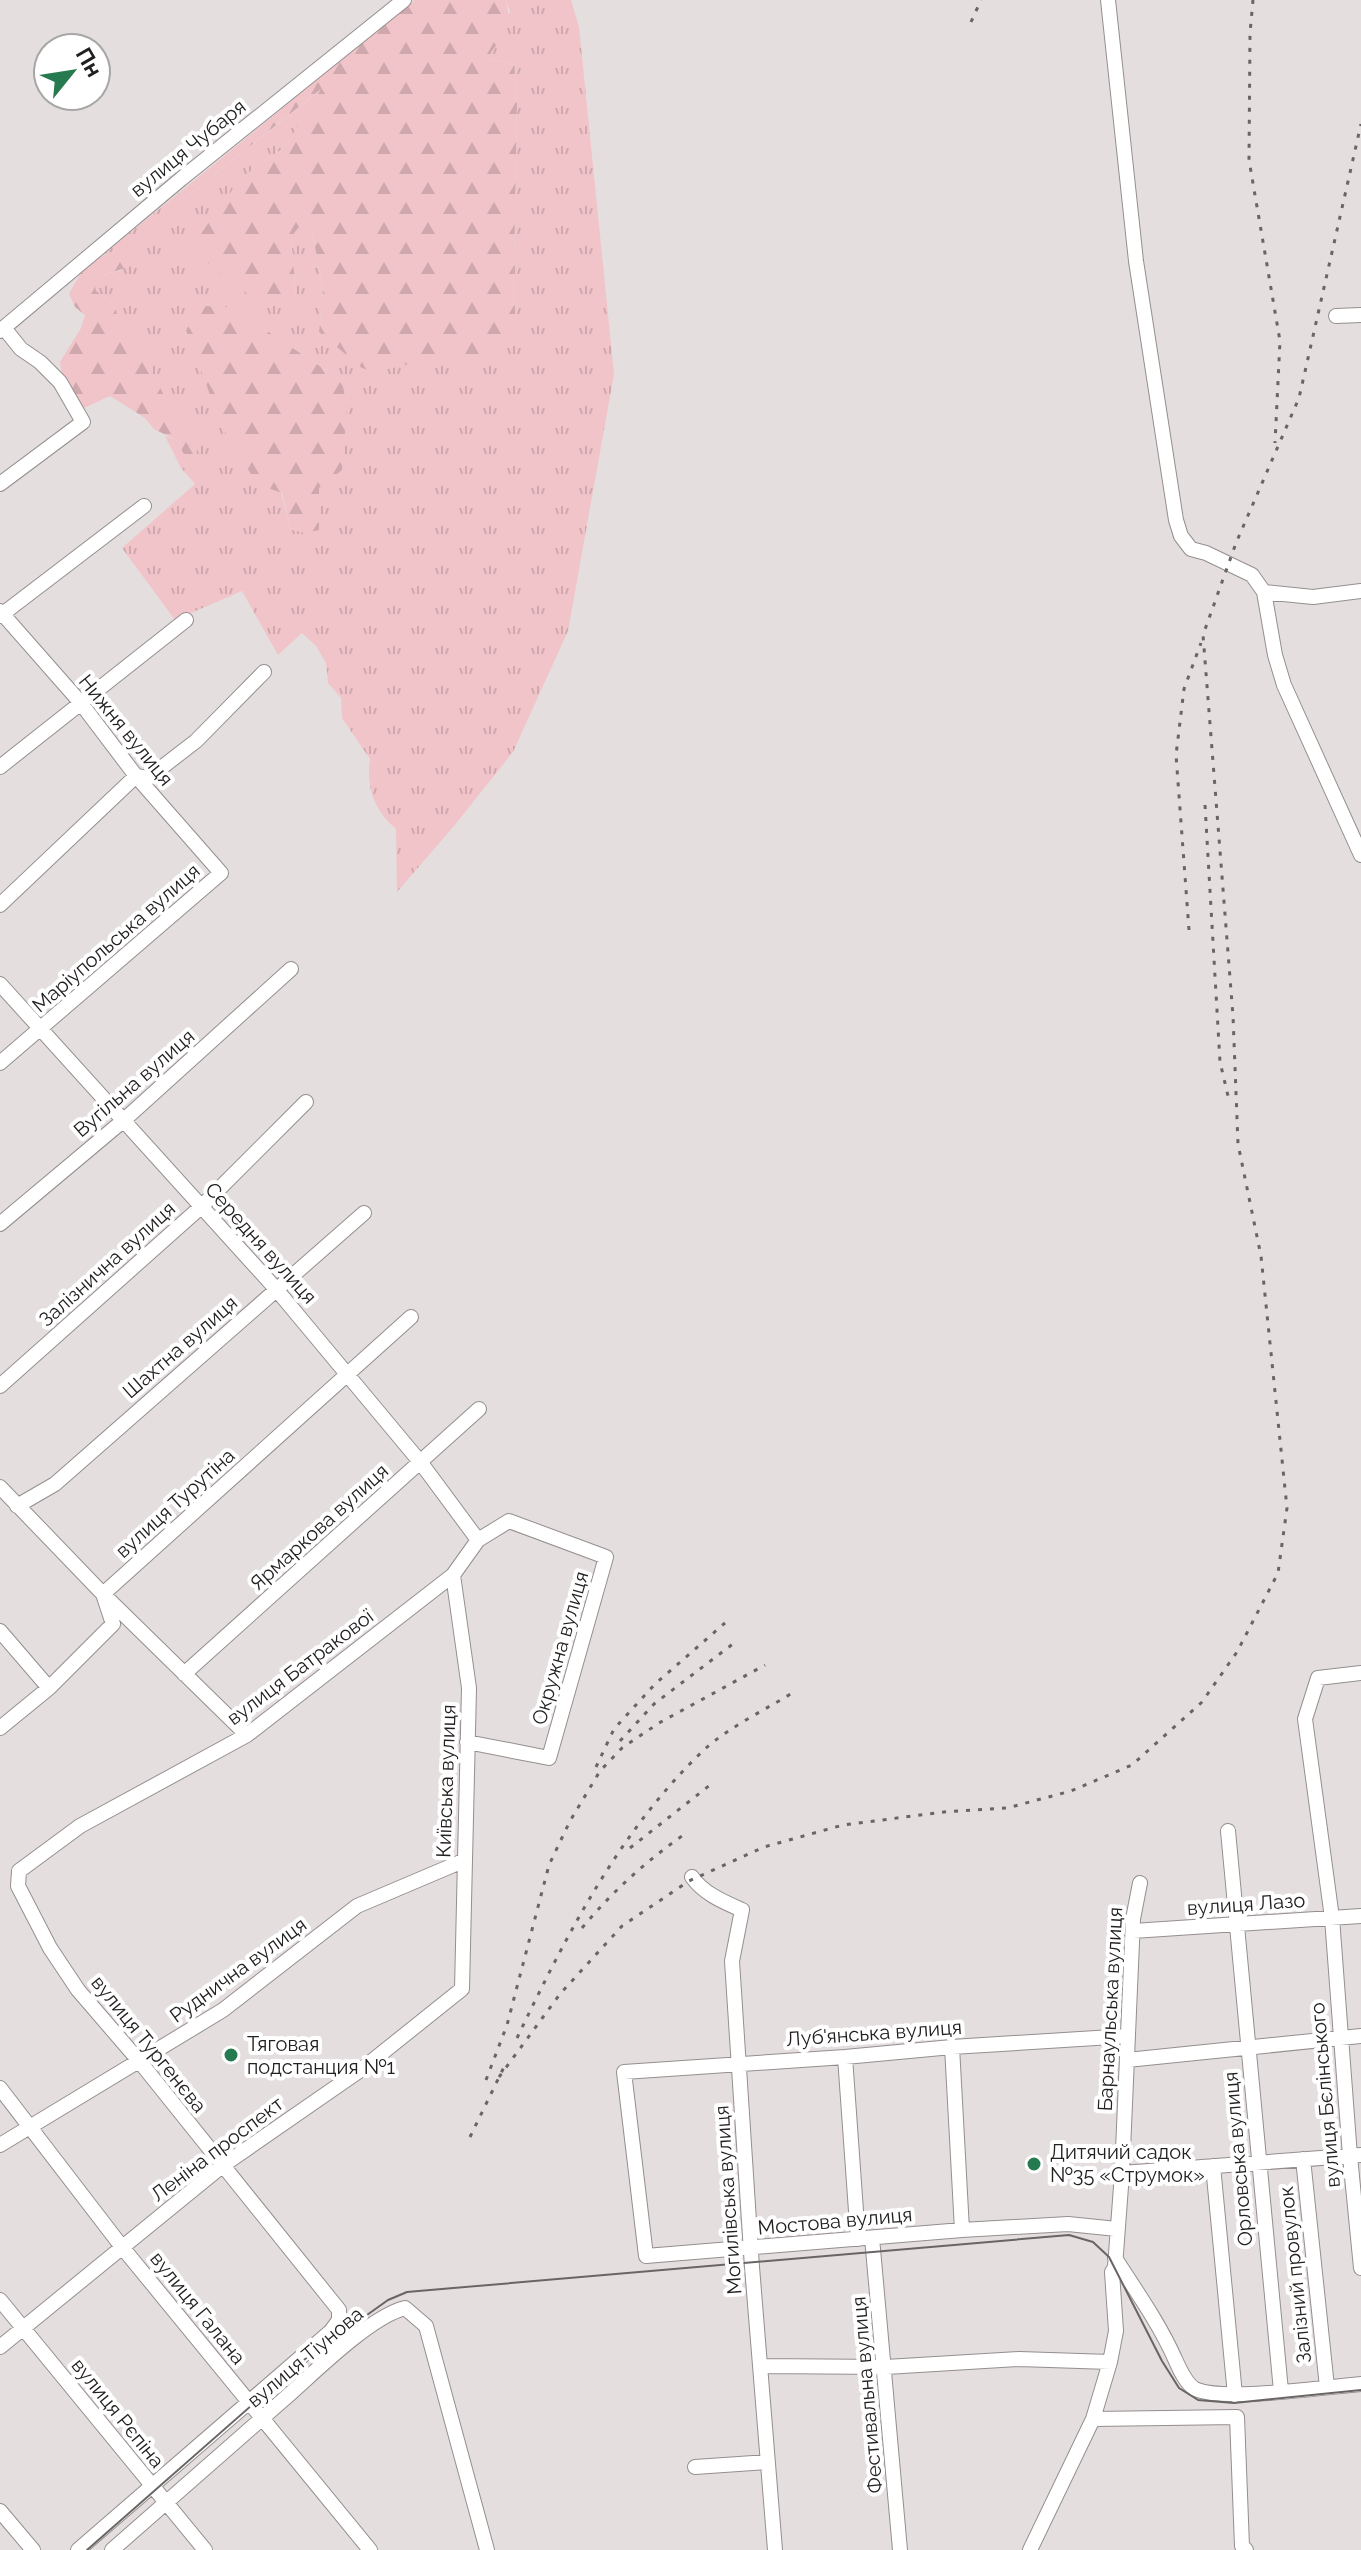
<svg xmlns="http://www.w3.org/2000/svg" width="1361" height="2550" font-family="Raleway,sans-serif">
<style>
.grass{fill:url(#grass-tufts);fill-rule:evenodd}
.forest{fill:url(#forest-firs)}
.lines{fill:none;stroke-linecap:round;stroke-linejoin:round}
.minor-casing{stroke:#958e8f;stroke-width:16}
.minor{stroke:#fff;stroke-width:14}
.tram{stroke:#696565;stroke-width:2}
.rail{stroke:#696565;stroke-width:3;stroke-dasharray:4 8;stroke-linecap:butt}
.poi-dot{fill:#257b4f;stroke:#fff;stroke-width:3}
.labels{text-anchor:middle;stroke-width:8;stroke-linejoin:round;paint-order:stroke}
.street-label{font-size:20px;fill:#222020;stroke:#fff}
.poi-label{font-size:20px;fill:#222020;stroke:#fff;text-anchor:start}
</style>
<defs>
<pattern id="grass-tufts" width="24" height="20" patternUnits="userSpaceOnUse" patternTransform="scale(2)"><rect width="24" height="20" fill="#f1c4c9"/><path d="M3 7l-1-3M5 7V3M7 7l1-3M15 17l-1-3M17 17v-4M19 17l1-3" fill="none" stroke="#cea8ac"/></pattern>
<pattern id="forest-firs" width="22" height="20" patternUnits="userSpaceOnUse" patternTransform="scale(2)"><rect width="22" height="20" fill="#f1c4c9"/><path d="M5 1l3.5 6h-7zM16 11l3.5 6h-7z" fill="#cea8ac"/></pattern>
</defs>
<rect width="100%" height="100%" fill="#e5dede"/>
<path class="grass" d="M505,0H571L579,27L614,374L568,631L513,752L454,826L397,892L396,829C374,810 366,788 370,759L342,718L341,698L328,683L326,663L316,646L302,633L278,655L242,591L175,620L122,548L195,484L181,468L165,436L178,441L183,453L198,447L173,413L133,335L119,323L116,310L107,299L96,291L93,278L122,270L117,251L104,254L180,192L184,199L324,87L285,147L240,179L296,295L291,237L299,226L312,231L323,290L319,332L375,372L451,353L463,360L462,385L513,315L517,103L514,63L486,59L510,11ZM231,307L342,381L319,487L291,530Z"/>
<path class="forest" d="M415,0H505C515,24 500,40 486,59L514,63L517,103L513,315L489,362L461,386L463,360L451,354L375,372L362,368L319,332L323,290L312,231L299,227L291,237L296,295L288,306L250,296L190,249L240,179L285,147L321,89L184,199L180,192Z
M117,251L130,252L135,265L94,278L96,291L107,299L116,310L119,323L133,334L173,413L198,447L194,461L183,453L178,441L154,429L145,418L110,396L84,408C71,395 62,380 60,362L81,328L85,315L75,307L69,294C81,271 90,257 117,251Z
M202,306L231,307L342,381L347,408L342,470L319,488V530L305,533L291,530L282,493L257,484L222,427L186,330Z"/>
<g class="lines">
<defs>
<path id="minor" d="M1108,0L1136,261L1176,520L1181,536L1191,549L1206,553L1252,575L1264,592L1275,655L1284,685L1361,855
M1336,316L1361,315
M0,331L181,179L404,0
M0,484L83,422L60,382L40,362L21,349L4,328
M1264,592L1313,597L1361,591
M0,611L80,702L136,776L221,873L0,1063
M0,616L144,506
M0,767L186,620
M0,905L136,776L148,778L196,741L264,672
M0,984L276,1289L421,1463L478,1540
M0,1224L124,1120L291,969
M0,1386L202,1206L306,1102
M0,1487L103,1594L247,1735
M17,1506L55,1484L364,1213
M0,1631L49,1688
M1361,1673L1318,1678L1305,1719L1332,1918L1350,2156L1361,2268
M184,1674L479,1409
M0,1728L49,1688L113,1624L103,1594L411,1317
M1228,1831L1281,2391
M692,1877C704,1894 724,1902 742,1910L732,1961L752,2267L775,2550
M1133,1931L1361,1916
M952,2047L962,2230
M845,2057L858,2239
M1127,2060L1361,2036
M0,2088L122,2247L370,2550
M0,2145L223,2010L357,1906L463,1861
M1303,2159L1327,2387
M1213,2166L1235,2395
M1122,2173L1361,2155
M1117,2229L1068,2224L962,2230L646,2256L624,2072L845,2057L952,2047L1128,2036
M872,2238L900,2550
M1115,2258C1136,2291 1159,2323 1175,2359C1179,2368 1186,2384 1195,2389C1223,2402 1326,2387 1361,2384
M0,2300L205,2550
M0,2347L222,2166L362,2069L462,1989L469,1688L453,1575
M760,2366L886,2367L1019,2359L1110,2362
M1093,2419L1237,2417L1242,2546L1246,2550
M695,2467L768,2462
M0,2511L33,2550
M78,2550L331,2331L339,2320V2310L140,2062L78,1990L50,1948L18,1886L19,1871L80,1826L247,1735L453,1575L478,1540L509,1521L606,1557L549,1758L467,1742
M112,2550C169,2500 226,2450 283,2400C312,2375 369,2317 405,2308L426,2326L487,2550
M1030,2550L1093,2419L1110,2362L1116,2331L1112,2272L1115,2267L1122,2173L1133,1919L1140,1883"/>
</defs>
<use href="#minor" class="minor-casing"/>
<use href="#minor" class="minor"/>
<path class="tram" d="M87,2550L301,2362L388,2300L407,2292L1069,2235L1093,2242L1109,2257L1162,2361L1179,2388L1198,2400L1234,2403L1361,2390"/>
<path class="rail" d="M1253,0L1250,33L1249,160L1280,341L1275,443
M971,22L981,0
M1205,805L1220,1062L1229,1100
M1189,930L1176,755L1184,689L1201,643
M620,1741L654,1704L738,1640
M596,1767L614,1729L655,1684L725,1623
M630,1848L710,1785
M582,1928C612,1892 644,1863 682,1836
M517,2038C567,1934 621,1828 706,1748C728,1728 768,1708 794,1692
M499,2077L560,1994L622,1926L689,1881L764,1847L843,1825L944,1812L1007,1808L1071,1791L1132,1765L1202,1702L1237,1652L1278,1573L1287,1508L1261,1256L1238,1144L1233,1016L1203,635L1236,543L1299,398L1361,124
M486,2080L507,2025L549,1865L570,1821L600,1771L622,1748L659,1723L765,1665
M470,2137L504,2067"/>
</g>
<g class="poi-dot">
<circle cx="231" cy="2055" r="8"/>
<circle cx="1034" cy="2164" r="8"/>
</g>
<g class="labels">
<g class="street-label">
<text transform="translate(188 148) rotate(-39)" y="7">вулиця Чубаря</text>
<text transform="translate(126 730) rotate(51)" y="7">Нижня вулиця</text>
<text transform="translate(116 938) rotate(-41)" y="7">Маріупольська вулиця</text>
<text transform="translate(134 1083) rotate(-41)" y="7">Вугільна вулиця</text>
<text transform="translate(261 1243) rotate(48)" y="7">Середня вулиця</text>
<text transform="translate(107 1264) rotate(-42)" y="7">Залізнична вулиця</text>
<text transform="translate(180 1347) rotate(-41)" y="7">Шахтна вулиця</text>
<text transform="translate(175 1503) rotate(-42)" y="7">вулиця Турутіна</text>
<text transform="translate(319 1527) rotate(-42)" y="7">Ярмаркова вулиця</text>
<text transform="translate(560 1648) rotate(-74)" y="7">Окружна вулиця</text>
<text transform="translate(300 1667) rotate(-37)" y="7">вулиця Батракової</text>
<text transform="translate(446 1781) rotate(-88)" y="7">Київська вулиця</text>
<text transform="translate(1246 1904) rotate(-4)" y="7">вулиця Лазо</text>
<text transform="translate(238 1970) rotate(-36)" y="7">Руднична вулиця</text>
<text transform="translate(1110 2009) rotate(-87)" y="7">Барнаульська вулиця</text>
<text transform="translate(874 2033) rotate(-4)" y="7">Луб'янська вулиця</text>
<text transform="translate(149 2044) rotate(51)" y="7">вулиця Тургенєва</text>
<text transform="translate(1325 2095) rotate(-95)" y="7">вулиця Бєлінського</text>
<text transform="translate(217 2149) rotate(-37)" y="7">Леніна проспект</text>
<text transform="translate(1238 2159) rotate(-95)" y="7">Орловська вулиця</text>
<text transform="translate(728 2200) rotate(-94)" y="7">Могилівська вулиця</text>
<text transform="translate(835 2221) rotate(-5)" y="7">Мостова вулиця</text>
<text transform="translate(1295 2275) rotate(-96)" y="7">Залізний провулок</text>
<text transform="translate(198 2308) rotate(51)" y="7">вулиця Галана</text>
<text transform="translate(305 2357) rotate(-40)" y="7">вулиця Тіунова</text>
<text transform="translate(867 2395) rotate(-95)" y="7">Фестивальна вулиця</text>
<text transform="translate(118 2413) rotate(51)" y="7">вулиця Рєпіна</text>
</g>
<g class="poi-label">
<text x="247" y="2051">Тяговая<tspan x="247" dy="23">подстанция №1</tspan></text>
<text x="1050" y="2159">Дитячий садок<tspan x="1050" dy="23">№35 «Струмок»</tspan></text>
</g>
</g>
<g transform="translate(72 72) rotate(60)"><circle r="38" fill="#ffffff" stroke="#a7a6a6" stroke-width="2"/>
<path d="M0-6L14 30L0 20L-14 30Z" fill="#257b4f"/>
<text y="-12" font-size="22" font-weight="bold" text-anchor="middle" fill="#222020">Пн</text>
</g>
</svg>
